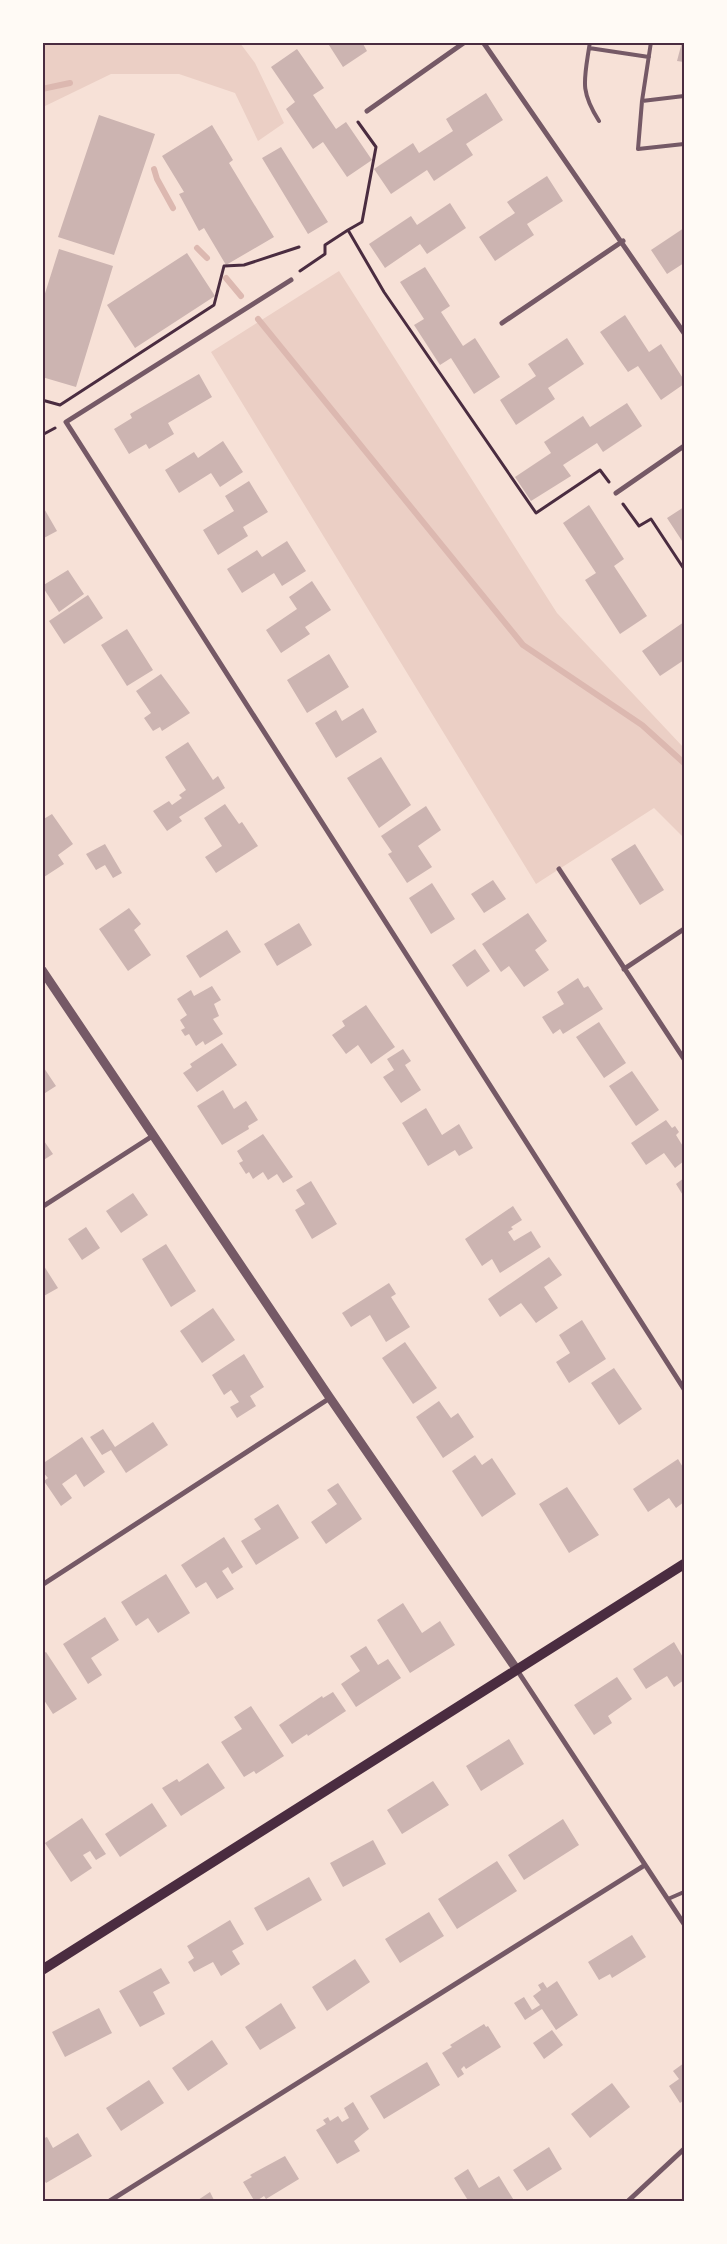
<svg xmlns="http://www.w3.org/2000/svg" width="727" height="2244" font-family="'Varela Round',sans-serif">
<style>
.green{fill:#ebcfc5}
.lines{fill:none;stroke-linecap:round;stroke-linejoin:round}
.stream{stroke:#dcb8b0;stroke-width:6}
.building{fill:#ccb4b1}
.path{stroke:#4a2c40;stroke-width:3}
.service{stroke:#755966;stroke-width:4}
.minor{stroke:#755966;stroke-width:5}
.tertiary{stroke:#755966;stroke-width:9}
.secondary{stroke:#4a2c40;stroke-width:10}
.neatline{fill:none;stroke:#4a2c40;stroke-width:2}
</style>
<rect width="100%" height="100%" fill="#f7e1d7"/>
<path class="green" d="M43,42L240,43L255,63L284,123L258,141L235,93L179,74H111L43,107Z
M339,271L557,613L684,748V838L654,808L536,884L211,352Z"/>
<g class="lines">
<path class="stream" d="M42,89L70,83
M154,169L157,179L173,208
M197,248L207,258
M226,278L241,296
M258,319L523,645L642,725L684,763"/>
</g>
<path class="building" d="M327,42H362L367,51L343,67Z
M682,42H684V62L677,61Z
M297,49L324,88L313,95L336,129L346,122L372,160L347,177L323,142L313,149L286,109L295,102L271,67Z
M486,93L503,120L466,144L473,155L434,181L427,170L391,194L374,169L413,143L419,153L453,131L446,119Z
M99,115L155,134L114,255L58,237Z
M212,125L233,160L229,163L274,237L226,265L204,228L199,231L179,194L184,192L162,156Z
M281,147L328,222L308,234L262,158Z
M547,176L563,201L527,224L534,235L495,261L479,237L515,213L507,202Z
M450,203L466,228L427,254L420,244L385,268L369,244L411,216L417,225Z
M684,228V263L667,274L651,250Z
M59,249L113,266L76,387L42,377V303Z
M187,253L215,296L135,348L107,305Z
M425,267L450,306L441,312L463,346L475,338L500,377L474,394L451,358L440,365L414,325L424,319L400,282Z
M625,315L649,352L661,344L684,380V384L661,400L638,366L628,372L600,332Z
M567,338L584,364L548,388L555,399L516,425L500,400L536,376L528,364Z
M199,374L212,397L168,423L174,434L149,449L146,444L129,454L114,429L132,418L130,414Z
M627,403L642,426L603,452L597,443L563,465L571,476L531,501L515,477L551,453L544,442L583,416L590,427Z
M223,441L243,472L220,487L211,473L179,493L165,470L194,452L198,458Z
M249,481L268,512L243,527L248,536L218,555L203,530L234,511L225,496Z
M42,505L57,531L42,539Z
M589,505L624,559L614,566L647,616L620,634L585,580L596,573L563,523Z
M684,507V544L667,518Z
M287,541L306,571L282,586L274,573L242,593L227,569L257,550L262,557Z
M68,570L84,594L59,612L42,586Z
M312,581L331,610L305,627L310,634L281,653L266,630L297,609L289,597Z
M88,595L103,618L64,644L49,621Z
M684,622V660L660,676L642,651Z
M127,629L153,670L127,686L101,645Z
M329,654L349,687L307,713L287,680Z
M161,674L190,713L162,731L160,727L153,731L144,718L151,713L136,691Z
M363,708L377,732L336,758L315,723L336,710L342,721Z
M188,742L213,780L218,776L225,788L179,817L182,821L167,831L153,811L169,801L172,805L182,798L179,795L186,790L165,757Z
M381,757L411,805L379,828L347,778Z
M225,804L239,824L242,822L258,846L216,873L205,857L222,846L204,818Z
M426,806L441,830L418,846L432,867L407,883L388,854L392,852L381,836Z
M52,814L73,844L58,855L64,864L44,877L42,875V820Z
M105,844L122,873L113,878L105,865L96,870L86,854Z
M635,844L664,890L640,905L611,859Z
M493,880L506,899L484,913L471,894Z
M432,883L455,919L431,934L409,898Z
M129,908L141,924L134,930L151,955L128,971L99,929Z
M528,913L547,941L535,950L549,970L524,987L509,966L501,972L482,944Z
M299,923L312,945L277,966L264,944Z
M227,930L241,952L200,978L186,956Z
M475,949L490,971L467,987L452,965Z
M578,978L584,988L588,986L603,1009L563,1034L560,1029L553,1034L542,1017L564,1004L557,992Z
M212,986L221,1000L214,1004L219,1016L213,1019L223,1034L205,1045L203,1041L196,1046L189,1034L185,1036L181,1030L185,1028L180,1020L187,1015L177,999L191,990L194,996Z
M366,1005L395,1047L371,1064L358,1045L346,1054L332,1035L345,1026L342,1021Z
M599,1022L626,1063L604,1078L576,1037Z
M222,1043L237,1065L197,1092L183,1073L192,1067L190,1064Z
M403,1049L411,1061L405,1065L421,1090L401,1103L383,1077L394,1070L387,1059Z
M42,1065L56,1086L42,1095Z
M632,1071L659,1110L636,1126L609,1086Z
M223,1090L234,1109L246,1101L258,1120L248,1126L249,1129L222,1145L197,1106Z
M426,1108L442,1135L459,1124L473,1148L459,1156L455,1150L428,1166L402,1123Z
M666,1120L672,1128L675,1126L679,1132L676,1135L684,1148V1161L675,1168L664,1153L646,1165L631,1143Z
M263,1134L293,1177L283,1183L277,1174L268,1180L263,1172L253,1179L249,1172L246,1174L239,1163L243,1161L237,1151Z
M42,1138L53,1154L42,1161Z
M684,1178V1197L676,1184Z
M311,1181L337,1224L312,1239L295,1210L305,1204L296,1190Z
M133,1193L148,1215L121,1233L106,1211Z
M513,1206L522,1220L511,1227L513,1229L508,1232L514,1241L531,1231L541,1247L500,1273L492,1259L482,1266L465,1239Z
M86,1227L100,1248L82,1260L68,1239Z
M166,1244L196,1291L171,1307L142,1259Z
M549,1257L562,1275L544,1287L558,1308L536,1323L521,1303L500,1317L488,1299Z
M42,1263L58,1288L42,1297Z
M389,1283L396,1294L391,1297L410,1327L386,1342L370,1315L351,1327L342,1313Z
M213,1308L235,1340L202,1363L180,1331Z
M582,1320L606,1359L569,1383L556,1362L570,1353L559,1335Z
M405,1342L437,1388L413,1404L382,1358Z
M244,1354L264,1387L250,1396L256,1406L237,1418L230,1407L239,1402L231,1390L224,1395L212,1375Z
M614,1368L642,1409L619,1425L591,1383Z
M439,1401L451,1418L458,1413L474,1437L443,1458L416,1417Z
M153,1422L168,1445L126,1473L111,1450L102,1455L90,1437L103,1429L115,1447Z
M82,1437L105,1472L84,1487L76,1474L62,1484L72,1498L61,1506L44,1481L48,1478L42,1471V1464Z
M475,1455L482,1465L492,1458L516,1494L482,1517L452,1471Z
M678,1459L684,1469V1502L676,1508L669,1498L648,1512L633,1489Z
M338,1483L362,1519L326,1544L311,1522L337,1504L327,1490Z
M567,1487L599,1535L569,1553L539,1504Z
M278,1504L299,1538L256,1565L241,1541L261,1529L254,1519Z
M224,1537L243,1567L232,1574L228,1567L222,1571L234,1589L217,1599L206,1582L196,1588L181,1565Z
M166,1574L190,1613L158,1633L148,1618L136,1626L121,1602Z
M403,1603L422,1633L440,1621L455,1645L410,1673L377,1620Z
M105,1617L119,1640L91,1658L102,1675L88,1684L63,1644Z
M674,1642L684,1659V1680L674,1687L667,1676L646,1689L633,1669Z
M366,1646L378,1665L388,1659L401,1678L356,1707L341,1684L360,1671L350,1656Z
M46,1652L77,1699L53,1714L42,1697V1654Z
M617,1677L632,1699L608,1716L612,1723L594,1735L574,1705Z
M333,1692L346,1711L308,1736L307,1734L292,1744L279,1725L322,1696L323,1698Z
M251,1706L284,1756L256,1774L254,1771L244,1777L221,1742L242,1729L234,1717Z
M509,1739L524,1764L481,1791L466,1766Z
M208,1763L225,1788L181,1816L162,1788L177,1779L179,1782Z
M433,1781L449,1805L402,1834L387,1810Z
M152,1803L167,1826L120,1857L105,1834Z
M82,1818L106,1854L96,1860L90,1851L83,1855L92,1868L71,1882L45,1843Z
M563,1819L579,1845L524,1880L508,1855Z
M373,1840L386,1864L343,1887L330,1863Z
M497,1861L517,1891L457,1929L438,1899Z
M309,1877L322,1900L267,1931L254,1908Z
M429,1912L444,1936L400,1963L385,1939Z
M230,1920L244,1944L232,1951L240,1964L221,1976L213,1962L194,1972L188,1962L194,1958L187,1946Z
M632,1935L646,1957L612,1978L610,1974L599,1980L588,1962Z
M355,1959L370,1982L327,2011L312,1987Z
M161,1968L170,1983L153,1992L165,2014L140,2027L119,1991Z
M557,1981L578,2015L556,2030L542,2009L525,2020L514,2003L524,1997L532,2010L540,2005L533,1996L541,1990L538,1985L543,1982L547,1988Z
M281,2003L296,2028L260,2050L245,2027Z
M99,2008L112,2033L65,2057L52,2032Z
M484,2024L486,2027L488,2026L501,2047L466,2069L464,2066L461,2069L464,2074L458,2078L442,2053L452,2047L450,2045Z
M552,2030L563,2045L544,2059L533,2043Z
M212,2040L228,2064L188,2091L172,2068Z
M427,2062L440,2085L384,2119L370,2096Z
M684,2063V2100L680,2103L669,2086L679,2079L673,2071Z
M149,2080L164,2103L121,2131L106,2108Z
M612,2083L630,2107L590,2138L571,2114Z
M353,2102L369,2129L354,2141L360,2151L337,2164L316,2130L326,2124L323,2120L328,2117L330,2121L338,2116L342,2122L349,2118L344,2108Z
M78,2133L92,2156L46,2183L42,2177V2139L47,2137L53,2148Z
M549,2147L562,2169L527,2191L513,2170Z
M285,2156L299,2179L266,2199L264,2196L255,2202L243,2182L252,2177L250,2175Z
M468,2169L479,2188L499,2176L515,2202H469L454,2178Z
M210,2192L215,2202H195Z"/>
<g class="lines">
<path class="path" d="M358,122L376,147L362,222L348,230L384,292L536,513L600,470L609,482
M300,271L325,254V245L348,230
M42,400L60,405L214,305L224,266L244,265L299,247
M42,435L55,428
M623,504L639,526L651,519L684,569"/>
<path class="service" d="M590,42L589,48L649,57
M651,42L642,101L638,149L684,144
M589,48C584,81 580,91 599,121
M642,101L684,96
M668,1899L684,1892"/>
<path class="minor" d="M483,42L684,333
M367,111L465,42
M291,280L66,422L684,1389
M502,323L623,241
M616,493L684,446
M559,869L684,1059
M624,969L684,929
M42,1207L154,1135
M42,1585L330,1398
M517,1670L684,1924
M108,2202L645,1865
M627,2202L684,2149"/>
<path class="tertiary" d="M42,970L330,1398L517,1670"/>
<path class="secondary" d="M42,1970L684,1564"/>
</g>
<rect width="727" height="2244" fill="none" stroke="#fffaf5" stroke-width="88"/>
<rect x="44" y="44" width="639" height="2156" class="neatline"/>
</svg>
